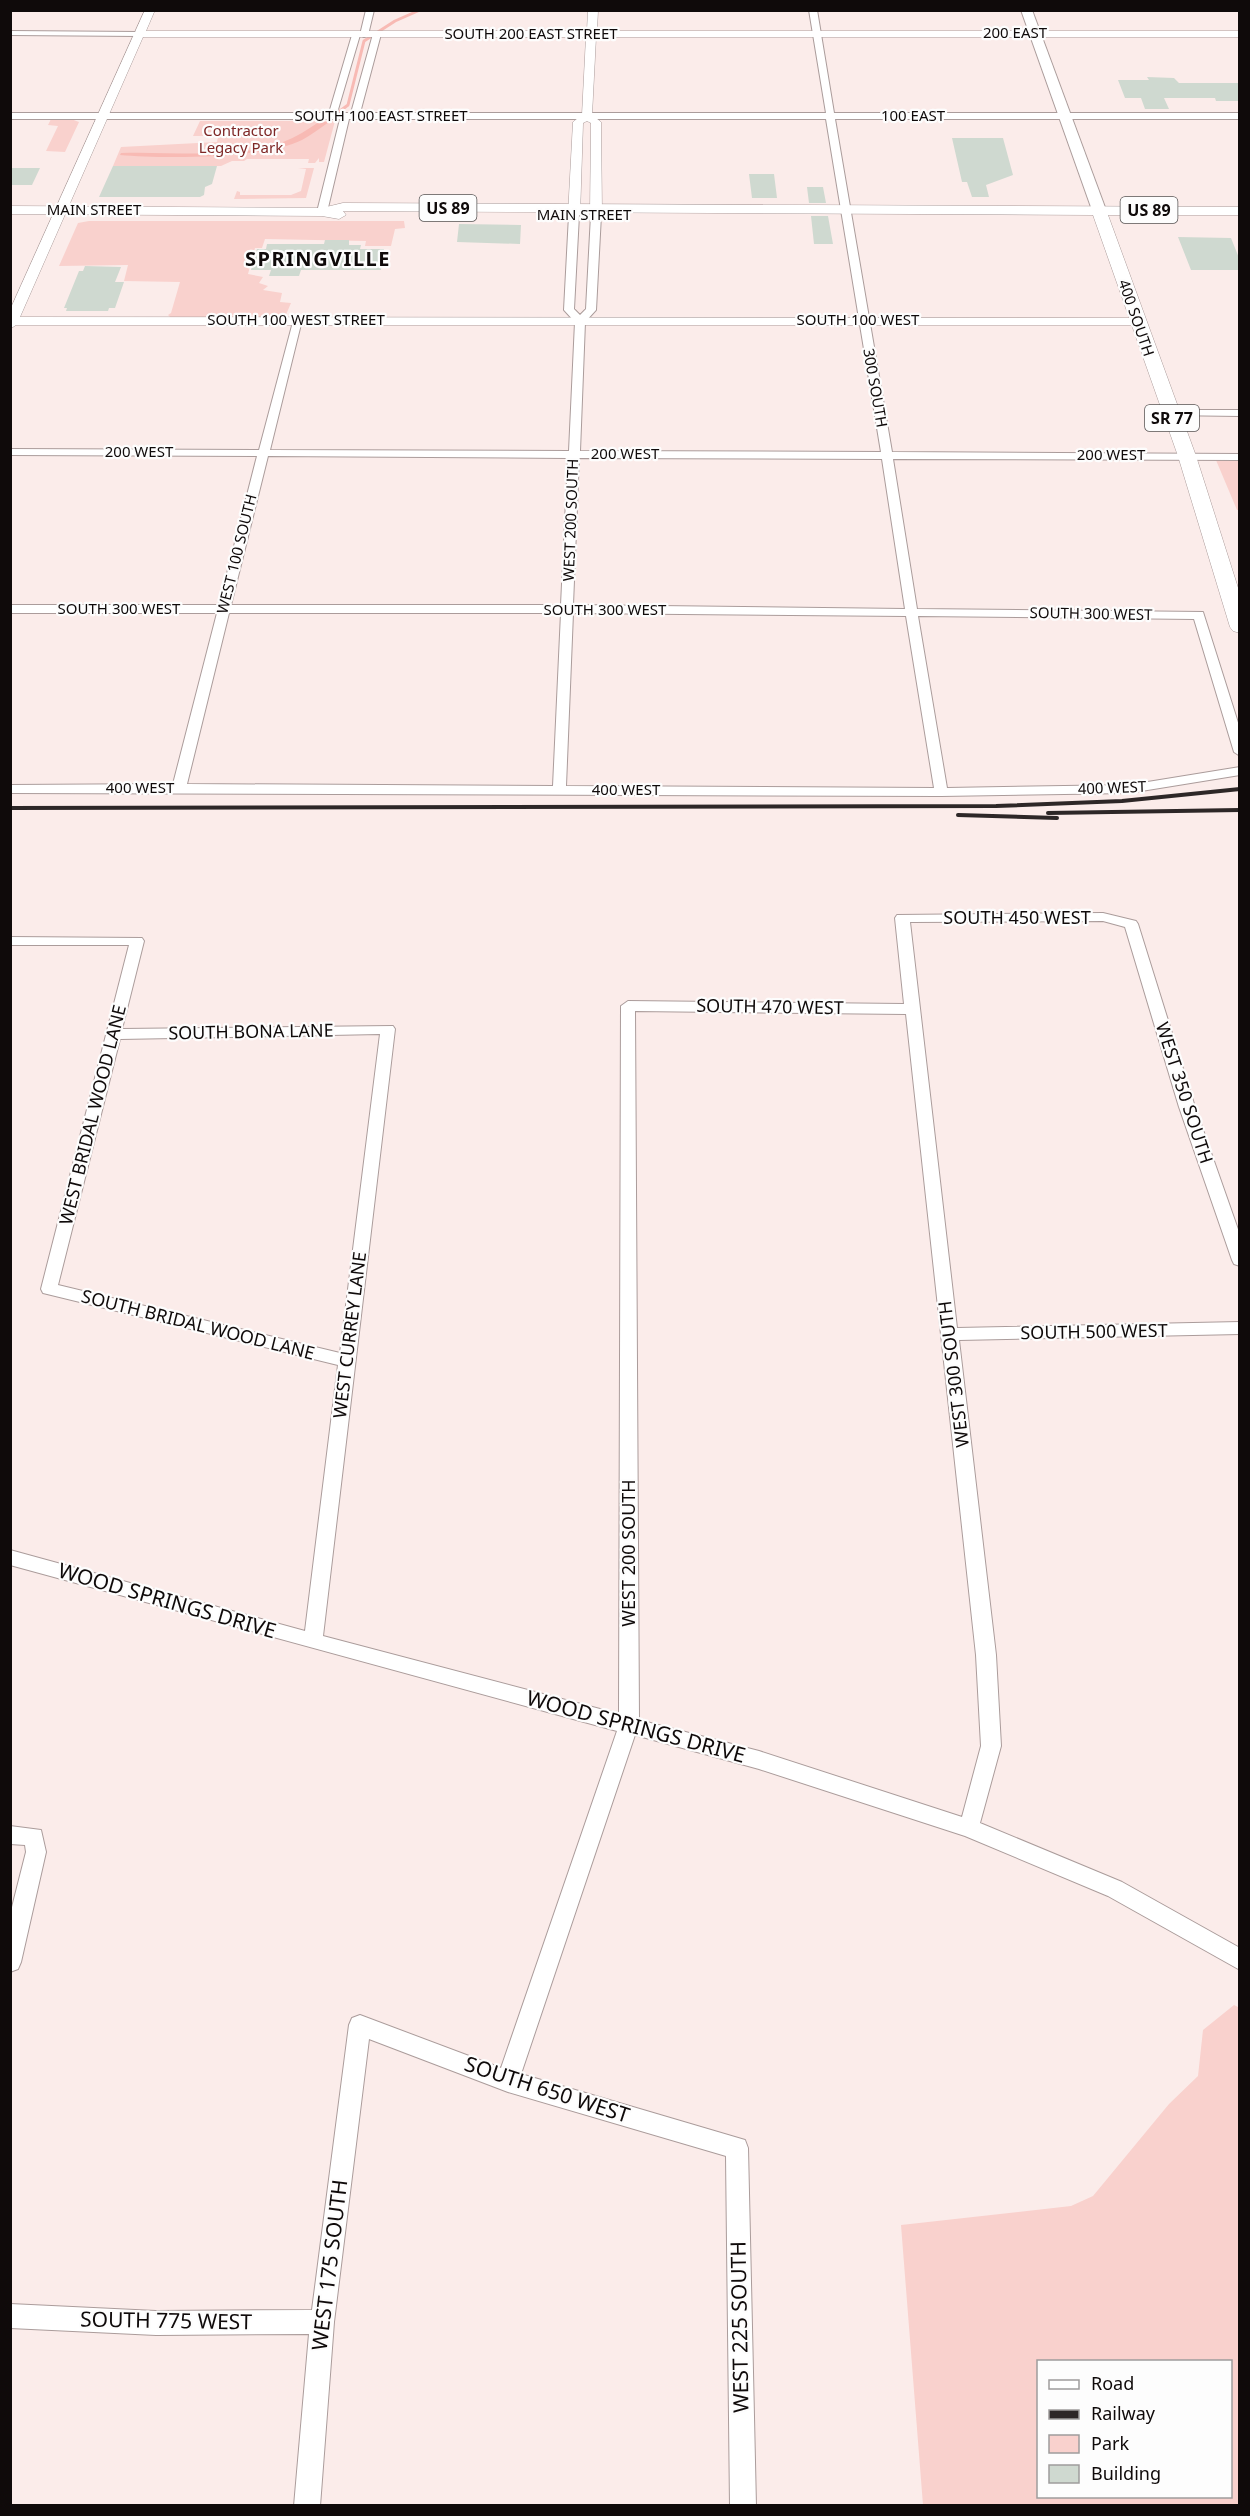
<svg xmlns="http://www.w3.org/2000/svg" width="1250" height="2516" font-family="'Noto Sans',sans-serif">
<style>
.green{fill:#f9d1cd;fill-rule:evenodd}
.water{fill:#f8bab4}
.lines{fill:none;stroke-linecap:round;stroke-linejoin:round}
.stream{stroke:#f8bab4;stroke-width:3}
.building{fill:#cfd9d0}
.minor-casing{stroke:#ab9c9b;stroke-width:2}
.tertiary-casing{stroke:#ab9c9b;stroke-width:1}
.secondary-casing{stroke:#ab9c9b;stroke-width:2}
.primary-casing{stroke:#ab9c9b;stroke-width:1}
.minor{fill:#fff;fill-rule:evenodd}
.tertiary{fill:#fff;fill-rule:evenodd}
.secondary{fill:#fff;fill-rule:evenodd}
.primary{fill:#fff;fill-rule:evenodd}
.rail{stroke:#2d2727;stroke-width:4}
.labels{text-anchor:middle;stroke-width:4.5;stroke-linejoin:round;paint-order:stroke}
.far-street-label{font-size:15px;fill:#0f0a0a;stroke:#fdfdfd}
.far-park-label{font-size:15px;fill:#7e2726;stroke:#fdfdfd}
.shield{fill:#fdfdfd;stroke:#565353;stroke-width:1.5}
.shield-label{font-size:16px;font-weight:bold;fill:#0f0a0a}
.street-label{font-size:18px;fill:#0f0a0a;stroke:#fdfdfd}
.far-district-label{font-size:20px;font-weight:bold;letter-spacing:1.5px;fill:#0f0a0a;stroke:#fdfdfd}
.near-street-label{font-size:21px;fill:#0f0a0a;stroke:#fdfdfd}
</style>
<rect width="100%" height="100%" fill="#fbecea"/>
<path class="green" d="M51,119H71L79,122L65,152L46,151L58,126L48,125Z
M200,121H335L324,162H319V158L315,163H308L309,159H247L244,161H232L221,166H113L121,147L217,142L218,136H193Z
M298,168H314L306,198L234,199L237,191L240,192V195H291L301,191L306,169Z
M89,221H404L405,228L395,229L391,246H365L366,241L265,239L262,248H255L248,274L263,277L259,283L268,286L263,290L282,293L280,302L291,303L285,317H170L168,315L171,313L180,282L124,281L128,265L59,266L78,223Z
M1213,453H1239V510H1237Z
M1234,2005L1240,2008L1239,2505H923L901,2225L1071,2206L1093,2196L1169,2104L1198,2076L1203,2030ZM1038,2362H1230V2496H1038Z"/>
<path class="water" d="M319,122H329C320,128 311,135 302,140C263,159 164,159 120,155L121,153C169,151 238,160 283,142C296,137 307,130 319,122Z"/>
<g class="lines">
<path class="stream" d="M340,111L348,105L364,41L395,21L420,10"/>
</g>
<path class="building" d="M1147,77L1174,78L1179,83H1239V101H1216L1215,98H1164L1169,109H1145L1141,98H1125L1118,80H1149Z
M952,138H1003L1013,175L986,185L989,197H972L967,182H962Z
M113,166H217L212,184L205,187L204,195L200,197H99Z
M10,168H40L32,185H10Z
M749,174H774L777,198H752Z
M807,187H823L826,203H809Z
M811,216H828L833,244H814Z
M459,224L521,225L520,244L457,242Z
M1178,237L1231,238L1239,258V270H1191Z
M325,240H349V245H361L360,249H384L381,270H301L299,276H269L271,270H251L257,249H266L267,244H324Z
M85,266L121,267L115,282H124L115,308H109L108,311H66L67,308H64L79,271H83Z"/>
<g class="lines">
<defs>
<path id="minor" d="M366,10H374L368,35L364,37L360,35Z
M809,10H817L834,113H1240V119H835L892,452L1240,454V460L893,459L917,609L1203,612L1240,729V756L1234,752L1194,619L918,616L947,788L1129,785L1240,767V775L1129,793L941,796L10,793V785L173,784L217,613H10V605H219L257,456L10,455V449L259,450L294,318L302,320L270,450L569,451L575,322L564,310L569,215L574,212L579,215L574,309L580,315L586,309L591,215L596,212L601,215L596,310L585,322L580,451L881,452L826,119H349L327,212L322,215L317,212L340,119H10V113H329L352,35L356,33L360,35L337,113H351L373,34L377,32L381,34L360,113H826ZM268,456L568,458L561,605H231ZM579,458L882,459L905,609L573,605ZM229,613H561L553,786L187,784ZM573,613L906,616L934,788L566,786Z
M10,31L139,32L143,34L139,36L10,35Z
M1170,410H1240V416L1166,415L1165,413Z
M1103,913L1136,921L1138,924L1195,1107L1240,1235V1266L1234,1264L1232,1260L1179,1107L1125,927L1103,921L910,922L957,1328L1240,1322V1334L959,1340L996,1655L1001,1746L980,1823L1122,1882L1240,1948V1970L1108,1896L965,1836L759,1769L635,1735L521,2074L745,2140L748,2148L756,2506H730L726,2156L508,2092L369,2039L334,2322L320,2506H294L309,2334L156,2335L10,2328V2304L156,2311L312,2310L349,2025L352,2018L360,2015L501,2068L617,1731L10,1565V1550L305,1631L338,1365L43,1293L41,1289L129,945H10V937L142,938L144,941L122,1029L393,1026L395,1029L323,1636L619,1714L621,1006L628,1001L904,1004L895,918L897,915ZM635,1011L906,1014L976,1655L981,1746L962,1817L759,1751L639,1720ZM380,1034L340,1353L58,1285L120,1039Z
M10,1826L41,1830L46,1852L21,1962L18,1969L10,1972V1915L26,1852L25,1845L10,1844Z"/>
<path id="tertiary" d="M145,10H155L146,31H587L588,10H598L597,31H1240V37H596L592,115L601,122L602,215L596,218L590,215L591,123L587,121L583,123L580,215L574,218L568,215L573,122L582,115L586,37H143L20,317L1141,318L1143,321L1141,324L1137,325H16L10,329V310Z"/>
<path id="secondary" d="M1021,10H1032L1106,210L1104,213L1099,214L1092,210Z"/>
<path id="primary" d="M343,203L1240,207V215H1108L1196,456L1240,594V633L1233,631L1230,627L1178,456L1093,215L343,211L346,215L339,219L322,216L10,214V206L322,208Z"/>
</defs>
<use href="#minor" class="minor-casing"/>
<use href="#tertiary" class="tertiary-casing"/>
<use href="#secondary" class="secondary-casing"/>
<use href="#primary" class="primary-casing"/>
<use href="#minor" class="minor"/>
<use href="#tertiary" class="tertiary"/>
<use href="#secondary" class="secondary"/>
<use href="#primary" class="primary"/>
<path class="rail" d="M10,808L996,806L1122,801L1240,789
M1048,813L1240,810
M958,815L1057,818"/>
</g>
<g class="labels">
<g class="far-street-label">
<text x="1015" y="38">200 EAST</text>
<text x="531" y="39">SOUTH 200 EAST STREET</text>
<text x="381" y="121">SOUTH 100 EAST STREET</text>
<text x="913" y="121">100 EAST</text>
<text x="94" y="215">MAIN STREET</text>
<text x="584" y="220">MAIN STREET</text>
<text transform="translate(1136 318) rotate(71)" y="5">400 SOUTH</text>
<text x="296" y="325">SOUTH 100 WEST STREET</text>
<text x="858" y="325">SOUTH 100 WEST</text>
<text transform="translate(875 388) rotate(80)" y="5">300 SOUTH</text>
<text x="139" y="457">200 WEST</text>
<text x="625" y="459">200 WEST</text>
<text x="1111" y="460">200 WEST</text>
<text transform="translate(571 520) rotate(-88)" y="5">WEST 200 SOUTH</text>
<text transform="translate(237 554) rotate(-76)" y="5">WEST 100 SOUTH</text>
<text x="119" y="614">SOUTH 300 WEST</text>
<text x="605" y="615">SOUTH 300 WEST</text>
<text transform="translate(1091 614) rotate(1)" y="5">SOUTH 300 WEST</text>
<text x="140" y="793">400 WEST</text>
<text transform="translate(1112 788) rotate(-2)" y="5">400 WEST</text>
<text x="626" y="795">400 WEST</text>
</g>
<g class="far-park-label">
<text x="241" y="136">Contractor<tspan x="241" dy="17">Legacy Park</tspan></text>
</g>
<g class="shield">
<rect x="419.5" y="195" width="57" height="26" rx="4.5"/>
<rect x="1120.5" y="197" width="57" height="26" rx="4.5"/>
<rect x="1145" y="405" width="54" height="26" rx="4.5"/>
</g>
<g class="shield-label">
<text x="448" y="214">US 89</text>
<text x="1149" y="216">US 89</text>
<text x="1172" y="424">SR 77</text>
</g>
<g class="street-label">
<text x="1017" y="924">SOUTH 450 WEST</text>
<text transform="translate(770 1007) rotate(1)" y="6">SOUTH 470 WEST</text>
<text transform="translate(251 1032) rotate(-1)" y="6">SOUTH BONA LANE</text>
<text transform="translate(1184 1093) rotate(72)" y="6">WEST 350 SOUTH</text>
<text transform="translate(93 1115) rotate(-76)" y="6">WEST BRIDAL WOOD LANE</text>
<text transform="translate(198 1325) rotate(14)" y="6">SOUTH BRIDAL WOOD LANE</text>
<text transform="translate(1094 1332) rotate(-1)" y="6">SOUTH 500 WEST</text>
<text transform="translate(350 1335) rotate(-83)" y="6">WEST CURREY LANE</text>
<text transform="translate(954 1374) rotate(-97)" y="6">WEST 300 SOUTH</text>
<text transform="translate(629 1553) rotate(-90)" y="6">WEST 200 SOUTH</text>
</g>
<g class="far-district-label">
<text x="318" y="266">SPRINGVILLE</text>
</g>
<g class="near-street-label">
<text transform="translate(167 1601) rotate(16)" y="7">WOOD SPRINGS DRIVE</text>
<text transform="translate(636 1727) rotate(15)" y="7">WOOD SPRINGS DRIVE</text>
<text transform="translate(547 2090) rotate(18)" y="7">SOUTH 650 WEST</text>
<text transform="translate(330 2265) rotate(-83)" y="7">WEST 175 SOUTH</text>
<text transform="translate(166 2321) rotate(1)" y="7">SOUTH 775 WEST</text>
<text transform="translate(740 2327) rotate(-91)" y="7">WEST 225 SOUTH</text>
</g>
</g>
<rect width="1250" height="2516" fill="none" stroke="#0f0a0a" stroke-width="24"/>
<rect x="1037" y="2360" width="195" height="138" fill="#fdfdfd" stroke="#9e9c9c" stroke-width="1.5"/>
<rect x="1049" y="2380" width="30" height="9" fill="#ffffff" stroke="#9e9c9c" stroke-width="1.5"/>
<text x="1091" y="2390" font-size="18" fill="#0f0a0a">Road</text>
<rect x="1049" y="2410" width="30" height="9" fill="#2d2727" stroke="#9e9c9c" stroke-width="1.5"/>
<text x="1091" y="2420" font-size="18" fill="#0f0a0a">Railway</text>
<rect x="1049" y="2435" width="30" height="18" fill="#f9d1cd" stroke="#9e9c9c" stroke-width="1.5"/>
<text x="1091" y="2450" font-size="18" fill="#0f0a0a">Park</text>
<rect x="1049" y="2465" width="30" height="18" fill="#cfd9d0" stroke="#9e9c9c" stroke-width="1.5"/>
<text x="1091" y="2480" font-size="18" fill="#0f0a0a">Building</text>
</svg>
